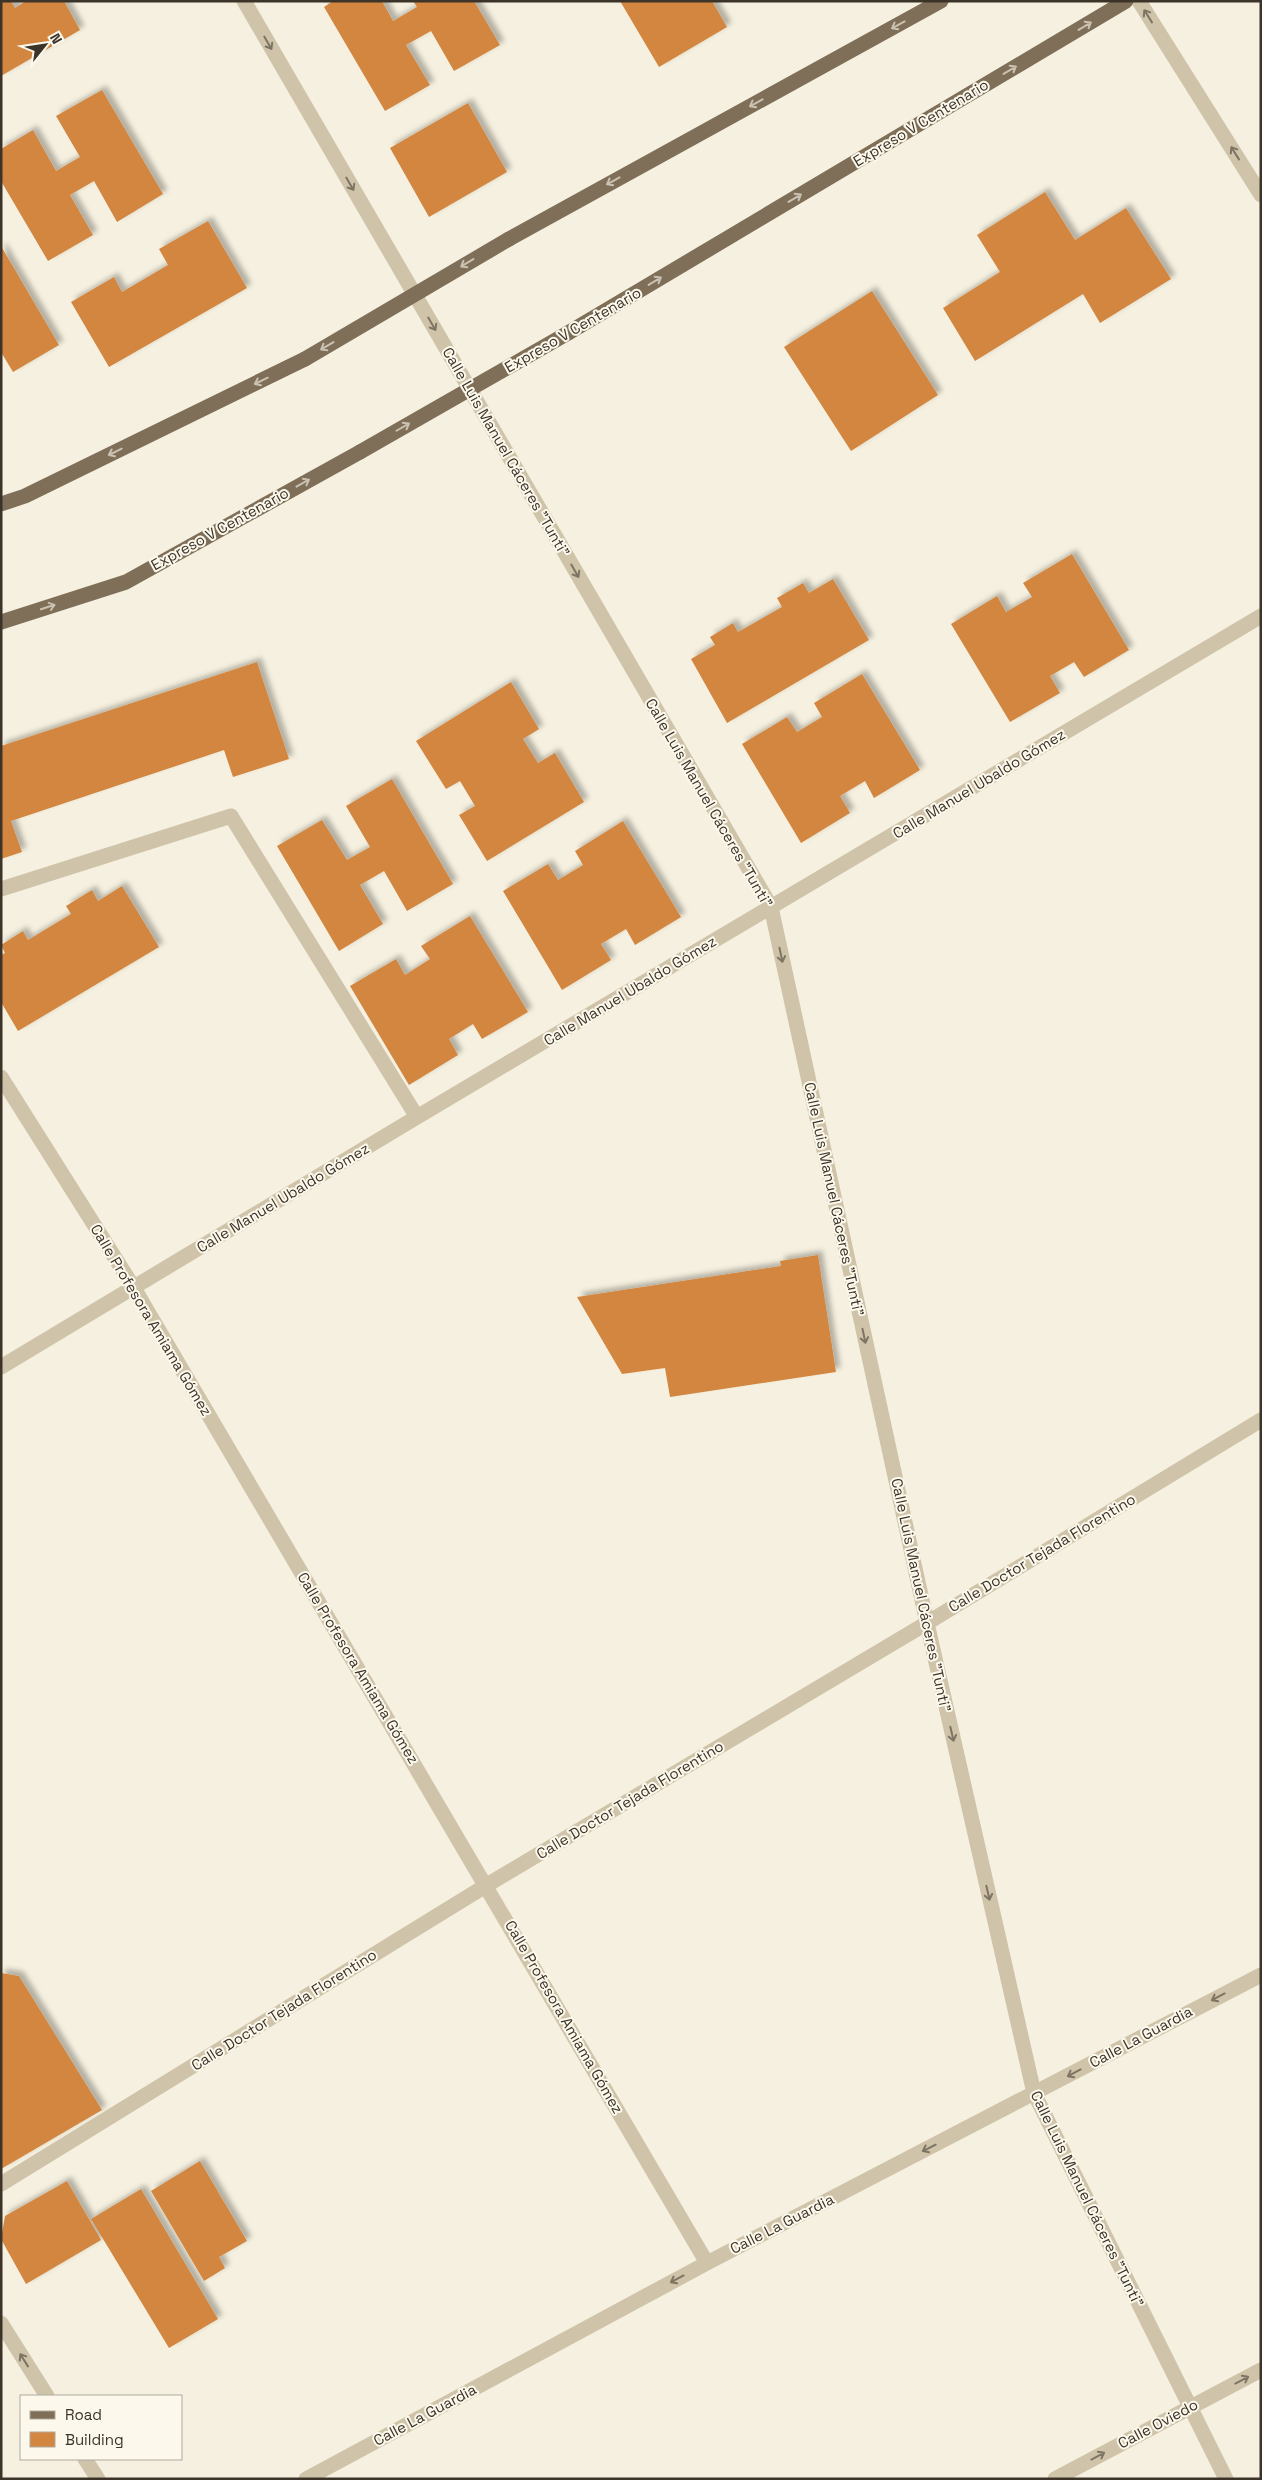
<svg xmlns="http://www.w3.org/2000/svg" width="1262" height="2480" font-family="'Space Grotesk',sans-serif">
<style>
.building{fill:#d28640;filter:url(#shadow)}
.lines{fill:none;stroke-linecap:round;stroke-linejoin:round}
.minor{stroke:#cfc3a9;stroke-width:15}
.major{stroke:#7f6f59;stroke-width:15}
.major-bridge{stroke:#7f6f59;stroke-width:15}
.oneway{stroke:#7e7463}
.oneway2{stroke:#cac1b1}
.labels{text-anchor:middle;stroke-width:4;stroke-linejoin:round;paint-order:stroke}
.street-label{font-size:15px;fill:#3c3329;stroke:#fcf8ec}
</style>
<defs>
<filter id="shadow"><feDropShadow dx="4.5" dy="-4.5" stdDeviation="2.5" flood-color="#0004"/></filter>
</defs>
<rect width="100%" height="100%" fill="#f5f0df"/>
<path class="building" d="M1,1H11L15,8L26,1H64L80,30L1,76Z
M333,1H382L393,21L417,7L413,1H474L500,45L454,71L431,31L406,45L430,85L385,111L324,7Z
M620,1H712L727,27L659,67Z
M102,90L163,194L117,222L94,181L70,195L93,235L48,261L1,181V149L33,130L56,171L80,157L56,116Z
M468,103L507,172L429,217L390,148Z
M1045,192L1075,240L1126,208L1171,279L1100,323L1083,294L975,361L943,308L1000,272L977,235Z
M208,221L247,288L109,367L71,302L114,277L122,292L168,265L159,249Z
M1,246L59,345L13,372L1,352Z
M872,291L938,395L851,451L784,347Z
M1072,554L1129,650L1084,677L1074,662L1050,676L1060,693L1010,722L951,624L997,596L1006,612L1032,597L1023,583Z
M833,579L869,640L727,723L691,659L715,645L710,637L733,623L738,632L782,607L777,598L803,583L809,593Z
M257,662L289,759L233,777L224,750L11,821L22,852L1,859V746Z
M862,674L920,770L874,798L865,781L840,796L850,813L801,843L742,744L787,717L797,732L822,717L814,703Z
M511,682L539,729L523,739L538,763L555,753L584,802L487,861L459,815L475,806L460,781L446,789L416,741Z
M392,779L453,884L407,911L384,871L360,885L383,924L339,951L277,846L322,820L347,860L370,847L346,806Z
M623,821L681,917L635,945L626,929L601,944L611,960L562,990L503,891L548,864L558,880L583,865L575,851Z
M122,886L159,947L18,1031L1,1002V955L5,953L1,945L23,931L28,940L71,914L66,906L92,890L98,901Z
M470,916L528,1012L482,1039L473,1024L449,1039L458,1055L409,1085L350,986L396,959L405,975L430,959L421,946Z
M818,1255L836,1372L670,1397L665,1368L622,1374L577,1297L781,1266L780,1261Z
M1,1973L19,1976L102,2110L1,2169Z
M200,2161L247,2241L219,2257L225,2268L204,2281L151,2191Z
M67,2181L101,2240L26,2284L1,2239L5,2216Z
M141,2189L218,2319L169,2348L91,2219Z"/>
<g class="lines">
<path class="minor" d="M244,1L771,907L927,1623L1034,2093L1226,2479
M1139,1L1261,195
M1,889L231,816L417,1117
M1,1077L134,1288L707,2263
M1,1367L417,1117L1261,616
M1,2184L487,1885L927,1623L1261,1420
M1,2323L47,2396
M85,2459L98,2479
M306,2479L707,2263L1261,1975
M1055,2479L1261,2370"/>
<path class="major" d="M509,239L941,1
M568,333L1126,1
M1,504L25,496L305,359
M1,622L126,582L360,452"/>
<path class="major-bridge" d="M305,359L509,239
M360,452L568,333"/>
</g>
<defs><path id="oneway-shaft" d="M-6 0H5M1.5-3L5.5 0L1.5 3" fill="none" stroke-width="1.6" stroke-linecap="round" stroke-linejoin="round" transform="scale(1.25)"/></defs>
<g class="oneway">
<use href="#oneway-shaft" transform="translate(1148 16) rotate(-122)"/>
<use href="#oneway-shaft" transform="translate(268 43) rotate(60)"/>
<use href="#oneway-shaft" transform="translate(1235 153) rotate(-122)"/>
<use href="#oneway-shaft" transform="translate(350 184) rotate(60)"/>
<use href="#oneway-shaft" transform="translate(432 324) rotate(60)"/>
<use href="#oneway-shaft" transform="translate(575 571) rotate(60)"/>
<use href="#oneway-shaft" transform="translate(781 955) rotate(78)"/>
<use href="#oneway-shaft" transform="translate(864 1336) rotate(78)"/>
<use href="#oneway-shaft" transform="translate(952 1734) rotate(77)"/>
<use href="#oneway-shaft" transform="translate(988 1893) rotate(77)"/>
<use href="#oneway-shaft" transform="translate(1218 1997) rotate(152)"/>
<use href="#oneway-shaft" transform="translate(1074 2073) rotate(152)"/>
<use href="#oneway-shaft" transform="translate(929 2148) rotate(153)"/>
<use href="#oneway-shaft" transform="translate(677 2279) rotate(152)"/>
<use href="#oneway-shaft" transform="translate(24 2360) rotate(-122)"/>
<use href="#oneway-shaft" transform="translate(1242 2380) rotate(-28)"/>
<use href="#oneway-shaft" transform="translate(1098 2456) rotate(-28)"/>
</g>
<g class="oneway2">
<use href="#oneway-shaft" transform="translate(898 25) rotate(151)"/>
<use href="#oneway-shaft" transform="translate(1085 26) rotate(-31)"/>
<use href="#oneway-shaft" transform="translate(1010 70) rotate(-31)"/>
<use href="#oneway-shaft" transform="translate(756 103) rotate(151)"/>
<use href="#oneway-shaft" transform="translate(613 181) rotate(151)"/>
<use href="#oneway-shaft" transform="translate(795 198) rotate(-31)"/>
<use href="#oneway-shaft" transform="translate(467 263) rotate(149)"/>
<use href="#oneway-shaft" transform="translate(655 281) rotate(-31)"/>
<use href="#oneway-shaft" transform="translate(327 346) rotate(149)"/>
<use href="#oneway-shaft" transform="translate(261 381) rotate(154)"/>
<use href="#oneway-shaft" transform="translate(403 427) rotate(-30)"/>
<use href="#oneway-shaft" transform="translate(115 452) rotate(154)"/>
<use href="#oneway-shaft" transform="translate(303 483) rotate(-29)"/>
<use href="#oneway-shaft" transform="translate(48 607) rotate(-18)"/>
</g>
<g class="labels">
<g class="street-label">
<text transform="translate(921 123) rotate(-31)" y="5">Expreso V Centenario</text>
<text transform="translate(573 330) rotate(-30)" y="5">Expreso V Centenario</text>
<text transform="translate(506 452) rotate(60)" y="5">Calle Luis Manuel Cáceres "Tunti"</text>
<text transform="translate(220 529) rotate(-29)" y="5">Expreso V Centenario</text>
<text transform="translate(979 784) rotate(-31)" y="5">Calle Manuel Ubaldo Gómez</text>
<text transform="translate(709 803) rotate(60)" y="5">Calle Luis Manuel Cáceres "Tunti"</text>
<text transform="translate(630 991) rotate(-31)" y="5">Calle Manuel Ubaldo Gómez</text>
<text transform="translate(283 1198) rotate(-31)" y="5">Calle Manuel Ubaldo Gómez</text>
<text transform="translate(834 1199) rotate(78)" y="5">Calle Luis Manuel Cáceres "Tunti"</text>
<text transform="translate(151 1320) rotate(59)" y="5">Calle Profesora Amiama Gómez</text>
<text transform="translate(1042 1553) rotate(-31)" y="5">Calle Doctor Tejada Florentino</text>
<text transform="translate(921 1595) rotate(78)" y="5">Calle Luis Manuel Cáceres "Tunti"</text>
<text transform="translate(358 1668) rotate(59)" y="5">Calle Profesora Amiama Gómez</text>
<text transform="translate(630 1800) rotate(-31)" y="5">Calle Doctor Tejada Florentino</text>
<text transform="translate(284 2010) rotate(-32)" y="5">Calle Doctor Tejada Florentino</text>
<text transform="translate(564 2017) rotate(60)" y="5">Calle Profesora Amiama Gómez</text>
<text transform="translate(1141 2037) rotate(-28)" y="5">Calle La Guardia</text>
<text transform="translate(1087 2199) rotate(64)" y="5">Calle Luis Manuel Cáceres "Tunti"</text>
<text transform="translate(782 2224) rotate(-27)" y="5">Calle La Guardia</text>
<text transform="translate(425 2415) rotate(-28)" y="5">Calle La Guardia</text>
<text transform="translate(1158 2424) rotate(-28)" y="5">Calle Oviedo</text>
</g>
</g>
<rect width="1262" height="2480" fill="none" stroke="#3c3329" stroke-width="5"/>
<rect x="20" y="2395" width="162" height="65" fill="#fcf8ec" stroke="#afa99e"/>
<rect x="30" y="2411" width="25" height="8" fill="#7f6f59" stroke="#afa99e"/>
<text x="65" y="2420" font-size="15" fill="#3c3329">Road</text>
<rect x="30" y="2432" width="25" height="15" fill="#d28640" stroke="#afa99e"/>
<text x="65" y="2445" font-size="15" fill="#3c3329">Building</text>
<g transform="translate(45 45) rotate(60)" stroke="#fcf8ec" stroke-width="4" paint-order="stroke">
<path d="M0-4L9 19L0 12L-9 19Z" fill="#3c3329"/>
<text y="-8" font-size="14" font-weight="bold" text-anchor="middle" fill="#3c3329">N</text>
</g>
</svg>
